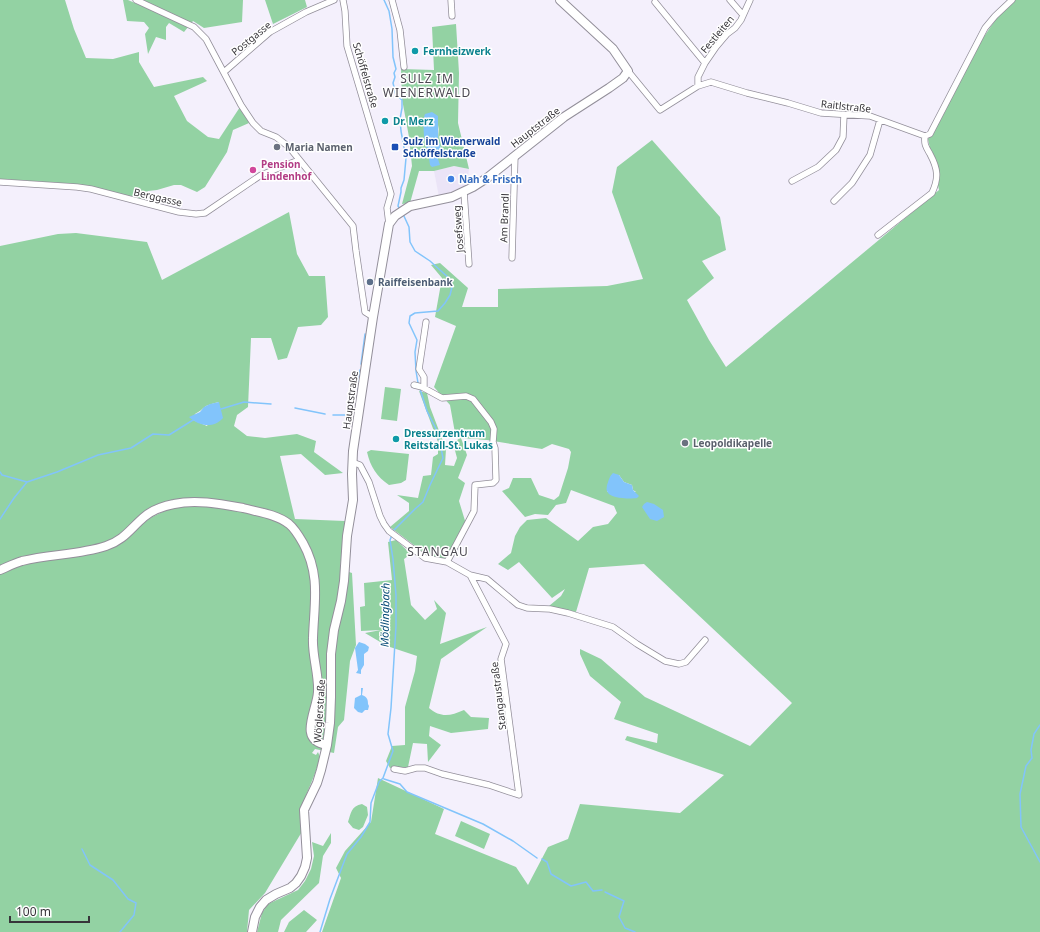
<svg xmlns="http://www.w3.org/2000/svg" width="1040" height="932" font-family="'Noto Sans',sans-serif">
<style>
.built{fill:#ebe4f7}
.green{fill:#93d2a3;fill-rule:evenodd}
.water{fill:#82c4fb}
.lines{fill:none;stroke-linecap:round;stroke-linejoin:round}
.stream{stroke:#82c4fb;stroke-width:1.5}
.street-casing{stroke:#938f9a;stroke-width:7}
.secondary-casing{stroke:#938f9a;stroke-width:10}
.street{stroke:#fff;stroke-width:5.5}
.secondary{stroke:#fff;stroke-width:8}
.culture-dot{fill:#0f9aa8;stroke:#fff;stroke-width:1.5}
.worship-dot{fill:#6b7280;stroke:#fff;stroke-width:1.5}
.transit-dot{fill:#1a4fb4;stroke:#fff;stroke-width:1.5}
.hotel-dot{fill:#d1479c;stroke:#fff;stroke-width:1.5}
.shop-dot{fill:#3f7fe0;stroke:#fff;stroke-width:1.5}
.service-dot{fill:#5c6f8a;stroke:#fff;stroke-width:1.5}
.labels{text-anchor:middle;stroke-width:3;stroke-linejoin:round;paint-order:stroke}
.street-label{font-size:10px;fill:#37353a;stroke:#fff}
.culture-label{font-size:10px;font-weight:bold;fill:#0d838f;stroke:#fff;text-anchor:start}
.transit-label{font-size:10px;font-weight:bold;fill:#164399;stroke:#fff;text-anchor:start}
.worship-label{font-size:10px;font-weight:bold;fill:#5b616d;stroke:#fff;text-anchor:start}
.hotel-label{font-size:10px;font-weight:bold;fill:#b23c85;stroke:#fff;text-anchor:start}
.shop-label{font-size:10px;font-weight:bold;fill:#366cbe;stroke:#fff;text-anchor:start}
.service-label{font-size:10px;font-weight:bold;fill:#4e5e75;stroke:#fff;text-anchor:start}
.water-label{font-size:11px;font-style:italic;fill:#034874;stroke:#fff}
.quarter-label{font-size:12px;letter-spacing:1px;fill:#4b4851;stroke:#fff}
</style>
<rect width="100%" height="100%" fill="#f4f0fc"/>
<path class="built" d="M454,166L469,169L467,185L439,197L434,171Z"/>
<path class="green" d="M0,0H65L74,29L86,58L113,59L139,52V62L154,87L203,77L207,81L174,96L187,121L208,137L219,139L240,107L249,123L233,130L227,152L205,187L197,192L181,185H174L157,190L148,191L144,201L60,183L0,179Z
M123,0H128L151,10L157,9L141,0H243L242,22L204,28L193,21L184,32L169,23L166,27V40L156,37L148,54L145,34L149,28L144,22L127,21Z
M265,0H305L307,7L273,24Z
M1009,0H1040V932H322L341,878L336,868L345,851L371,822L378,778L444,809L435,834L516,867L528,885L548,847L568,839L580,804L680,813L724,775L625,740L627,736L657,743L658,734L614,719L621,702L590,676L580,654V649L601,659L645,697L750,746L792,703L644,564L589,568L576,612L549,606L561,596L565,589L552,598L519,562L508,570L498,564L511,553L515,536L520,527L527,520L546,518L578,541L593,527L608,524L617,513L614,506L571,490L566,503L556,505L548,515L535,514L525,517L502,491L509,488L513,478H531L539,495L554,500L559,496L568,468L571,452L569,449L552,444L542,449L487,440L461,438L467,455L458,478L465,483L459,501L466,524L446,559L427,555L390,527L409,511V503L397,495L418,498L423,476L431,475L433,457L438,454V442L419,391L427,393L430,407L446,449L445,465L454,466L457,458L453,443L460,438L455,433L450,405L434,387L456,326L435,317L442,278L431,265L440,263L468,288L462,307H498V289L607,286L643,279L612,192L617,167L652,140L720,217L726,250L702,261L714,278L687,300L709,340L726,367L939,190L928,139L983,38ZM619,475L624,482L632,485L633,490L636,492H607Z
M456,24L459,73L458,123L469,169L454,166L434,171H419L410,203L402,204L412,166L409,137L402,99L401,69L434,70L432,27ZM439,125L438,139L442,152L437,156L429,158L432,154Z
M289,212L297,254L309,276H325L328,317L321,325L298,327L287,358L278,360L271,338H251L248,407L237,415L234,426L247,436L265,438L297,434L316,441L314,452L343,473L325,475L301,454L280,456L295,519L345,521L340,569L352,573L356,645L350,661L344,720L338,727L334,753L315,749L312,753L316,755L318,752L320,757C315,782 296,804 303,830L265,893L249,910L247,932H0V246L58,234L76,233L147,242L162,280ZM219,402L207,426L193,420L195,414C199,412 202,409 206,406C210,404 215,403 219,402ZM161,504L173,507L152,517L142,524L133,533Z
M385,387L401,389L397,421L381,419Z
M371,450L409,454L406,480L401,483L389,485C377,477 370,466 367,452Z
M396,540L411,554L404,559L411,605L425,620L437,609L434,600L446,613L440,644L487,627L441,659L429,708C441,718 450,716 464,710L471,717L489,718L488,729L451,733L430,726L429,736L441,745L428,762L427,744L413,743L408,767L390,768L386,761L392,746L405,745V707L415,671L417,656L387,646L365,633L381,630L361,631L360,607L365,606L364,583L392,580L388,542Z
M362,804L367,807L368,815L363,827L359,830L353,828L348,822C351,813 351,806 362,804Z
M461,821L490,834L484,849L455,836Z
M331,833V843L323,856L319,883L281,920L278,932H257L262,913L268,904L298,890L305,881L311,869L314,856L312,842L323,846Z
M304,910L317,920L306,932H284L289,922Z"/>
<path class="water" d="M432,112L438,116V139L442,152L437,156L440,165L432,167L430,165L429,158L432,154C430,153 429,151 427,149C424,144 422,120 425,114Z
M219,402L223,418C213,429 199,426 189,417L200,412L204,407L210,404Z
M613,473L619,475L624,482L632,485L633,490L639,496L637,498C631,499 609,499 607,491C606,489 607,487 607,485C609,480 609,477 613,473Z
M647,502L654,504L663,510L664,517L657,521L650,519L642,507L644,504Z
M359,642L365,644L369,647L368,651L364,654V665L361,670V674L356,673L358,670L355,648Z
M361,688H363L362,695C367,697 368,699 368,704L369,706L368,710H365L362,713L358,712L354,708L355,698L361,695Z"/>
<g class="lines">
<path class="stream" d="M384,0L389,11L392,29L393,57L396,69L394,73L395,77L393,83L396,95L402,100V108L400,119L401,131L406,158L404,180L401,188V192L398,206L400,209
M403,214L409,227L410,242L415,251L430,261L451,280L452,287L450,295L445,303L438,311L415,313L410,316L409,323L417,340L415,352L416,371L418,383
M361,364L365,334
M359,381L360,370
M358,392L359,384
M295,408L325,414
M221,409L244,402L271,404
M333,415H352
M0,472L2,475L27,482
M0,519L14,498L27,482L57,472L98,455L131,448L153,434L169,435L193,420
M393,531L415,509L423,502L430,485L443,458L438,433L427,411L420,389
M1040,725L1034,734L1031,750L1032,758L1026,766L1020,794L1021,827L1040,862
M384,779L400,784L407,792L483,824L513,841L537,858
M82,849L90,865L113,880L128,899L136,903L134,915L120,932
M542,859L547,862L551,874L571,886L586,882L593,891L602,890
M605,892L624,901L619,917L625,928L635,932
M320,932L330,899L347,854L361,837L370,822L371,803L379,782L383,778L393,751L388,734L391,708L396,626V595L393,559L390,540L392,535"/>
<defs>
<path id="street" d="M136,0L194,27L206,39L241,105L253,123L261,131L276,137L289,147L353,226L356,251L365,312L373,317
M343,0L345,11L347,46L391,194L387,208L389,224
M392,0L400,30L404,67
M451,0L452,16
M730,0L743,15
M655,2L705,63
M628,71L660,110L698,86L711,82L747,93L788,103L821,113L870,116L925,136L930,134L985,28L995,16L1012,0
M224,72L270,32L306,12L334,0
M698,86V77L705,63L716,47L727,34L735,28L741,20L750,0
M792,181L818,167L836,150L843,137L844,115
M0,182L77,187L91,189L179,212L196,214L205,213L261,175L299,160
M464,192L469,264
M834,201L852,183L870,155L880,120
M878,235L932,193C939,178 938,169 930,154C926,147 924,145 925,136
M512,258L515,155
M414,385L422,387L442,398L466,396L473,399L491,422L494,429L493,442L495,448L496,480L493,483L475,485L474,511L447,562
M424,388V377L419,369L426,322
M352,462L360,465L369,482L380,516L384,524L389,531L425,558L447,562L470,575L506,644L501,659L519,795L489,785L442,774L425,768H416L405,771L394,769
M470,575L487,579L518,605L527,608L550,609L568,613L613,627L637,644L665,661L679,664L686,662L705,640"/>
<path id="secondary" d="M0,570C7,567 15,563 22,561C50,554 79,555 106,546C124,540 130,529 144,517C152,510 164,506 174,504C196,499 221,504 243,508C258,512 276,514 289,524C295,529 299,536 303,543C321,575 314,604 313,638C312,656 319,674 318,692C317,711 297,740 327,745
M252,932L255,917L260,907L266,900L276,894L290,888L296,883L301,876L305,867L307,858L304,810L317,783L321,770L327,745L330,723L331,697V654L334,630L341,601L344,581L347,536L353,500L352,474L353,451L373,317L389,224L395,216L410,206L452,197L473,187L487,178L564,117L609,88L623,78L628,71L613,49L560,0"/>
</defs>
<use href="#street" class="street-casing"/>
<use href="#secondary" class="secondary-casing"/>
<use href="#street" class="street"/>
<use href="#secondary" class="secondary"/>
</g>
<g class="culture-dot">
<circle cx="415" cy="51" r="4"/>
<circle cx="385" cy="121" r="4"/>
<circle cx="396" cy="439" r="4"/>
</g>
<g class="worship-dot">
<circle cx="277" cy="147" r="4"/>
<circle cx="685" cy="443" r="4"/>
</g>
<rect class="transit-dot" x="391" y="143" width="8" height="8" rx="2"/>
<circle class="hotel-dot" cx="253" cy="170" r="4"/>
<circle class="shop-dot" cx="451" cy="179" r="4"/>
<circle class="service-dot" cx="370" cy="282" r="4"/>
<g class="labels">
<g class="street-label">
<text transform="translate(717 34) rotate(-50)" y="4">Festleiten</text>
<text transform="translate(251 38) rotate(-39)" y="4">Postgasse</text>
<text transform="translate(366 75) rotate(74)" y="4">Schöffelstraße</text>
<text transform="translate(846 106) rotate(6)" y="4">Raitlstraße</text>
<text transform="translate(535 127) rotate(-38)" y="4">Hauptstraße</text>
<text transform="translate(158 197) rotate(13)" y="4">Berggasse</text>
<text transform="translate(504 218) rotate(-88)" y="4">Am Brandl</text>
<text transform="translate(458 229) rotate(-94)" y="4">Josefsweg</text>
<text transform="translate(350 400) rotate(-82)" y="4">Hauptstraße</text>
<text transform="translate(498 696) rotate(-97)" y="4">Stangaustraße</text>
<text transform="translate(319 711) rotate(-86)" y="4">Wöglerstraße</text>
</g>
<g class="culture-label">
<text x="423" y="55">Fernheizwerk</text>
<text x="393" y="125">Dr. Merz</text>
<text x="404" y="437">Dressurzentrum<tspan x="404" dy="12">Reitstall-St. Lukas</tspan></text>
</g>
<g class="transit-label">
<text x="403" y="145">Sulz im Wienerwald<tspan x="403" dy="12">Schöffelstraße</tspan></text>
</g>
<g class="worship-label">
<text x="285" y="151">Maria Namen</text>
<text x="693" y="447">Leopoldikapelle</text>
</g>
<g class="hotel-label">
<text x="261" y="168">Pension<tspan x="261" dy="12">Lindenhof</tspan></text>
</g>
<g class="shop-label">
<text x="459" y="183">Nah &amp; Frisch</text>
</g>
<g class="service-label">
<text x="378" y="286">Raiffeisenbank</text>
</g>
<g class="water-label">
<text transform="translate(385 615) rotate(-89)" y="4">Mödlingbach</text>
</g>
<g class="quarter-label">
<text x="427" y="83">SULZ IM<tspan x="427" dy="14">WIENERWALD</tspan></text>
<text x="438" y="556">STANGAU</text>
</g>
</g>
<path d="M10 916v6h79v-6" fill="none" stroke="#37353a" stroke-width="2"/>
<text x="16" y="916" font-size="12" fill="#37353a" stroke="#ffffff" stroke-width="3" paint-order="stroke">100 m</text>
</svg>
